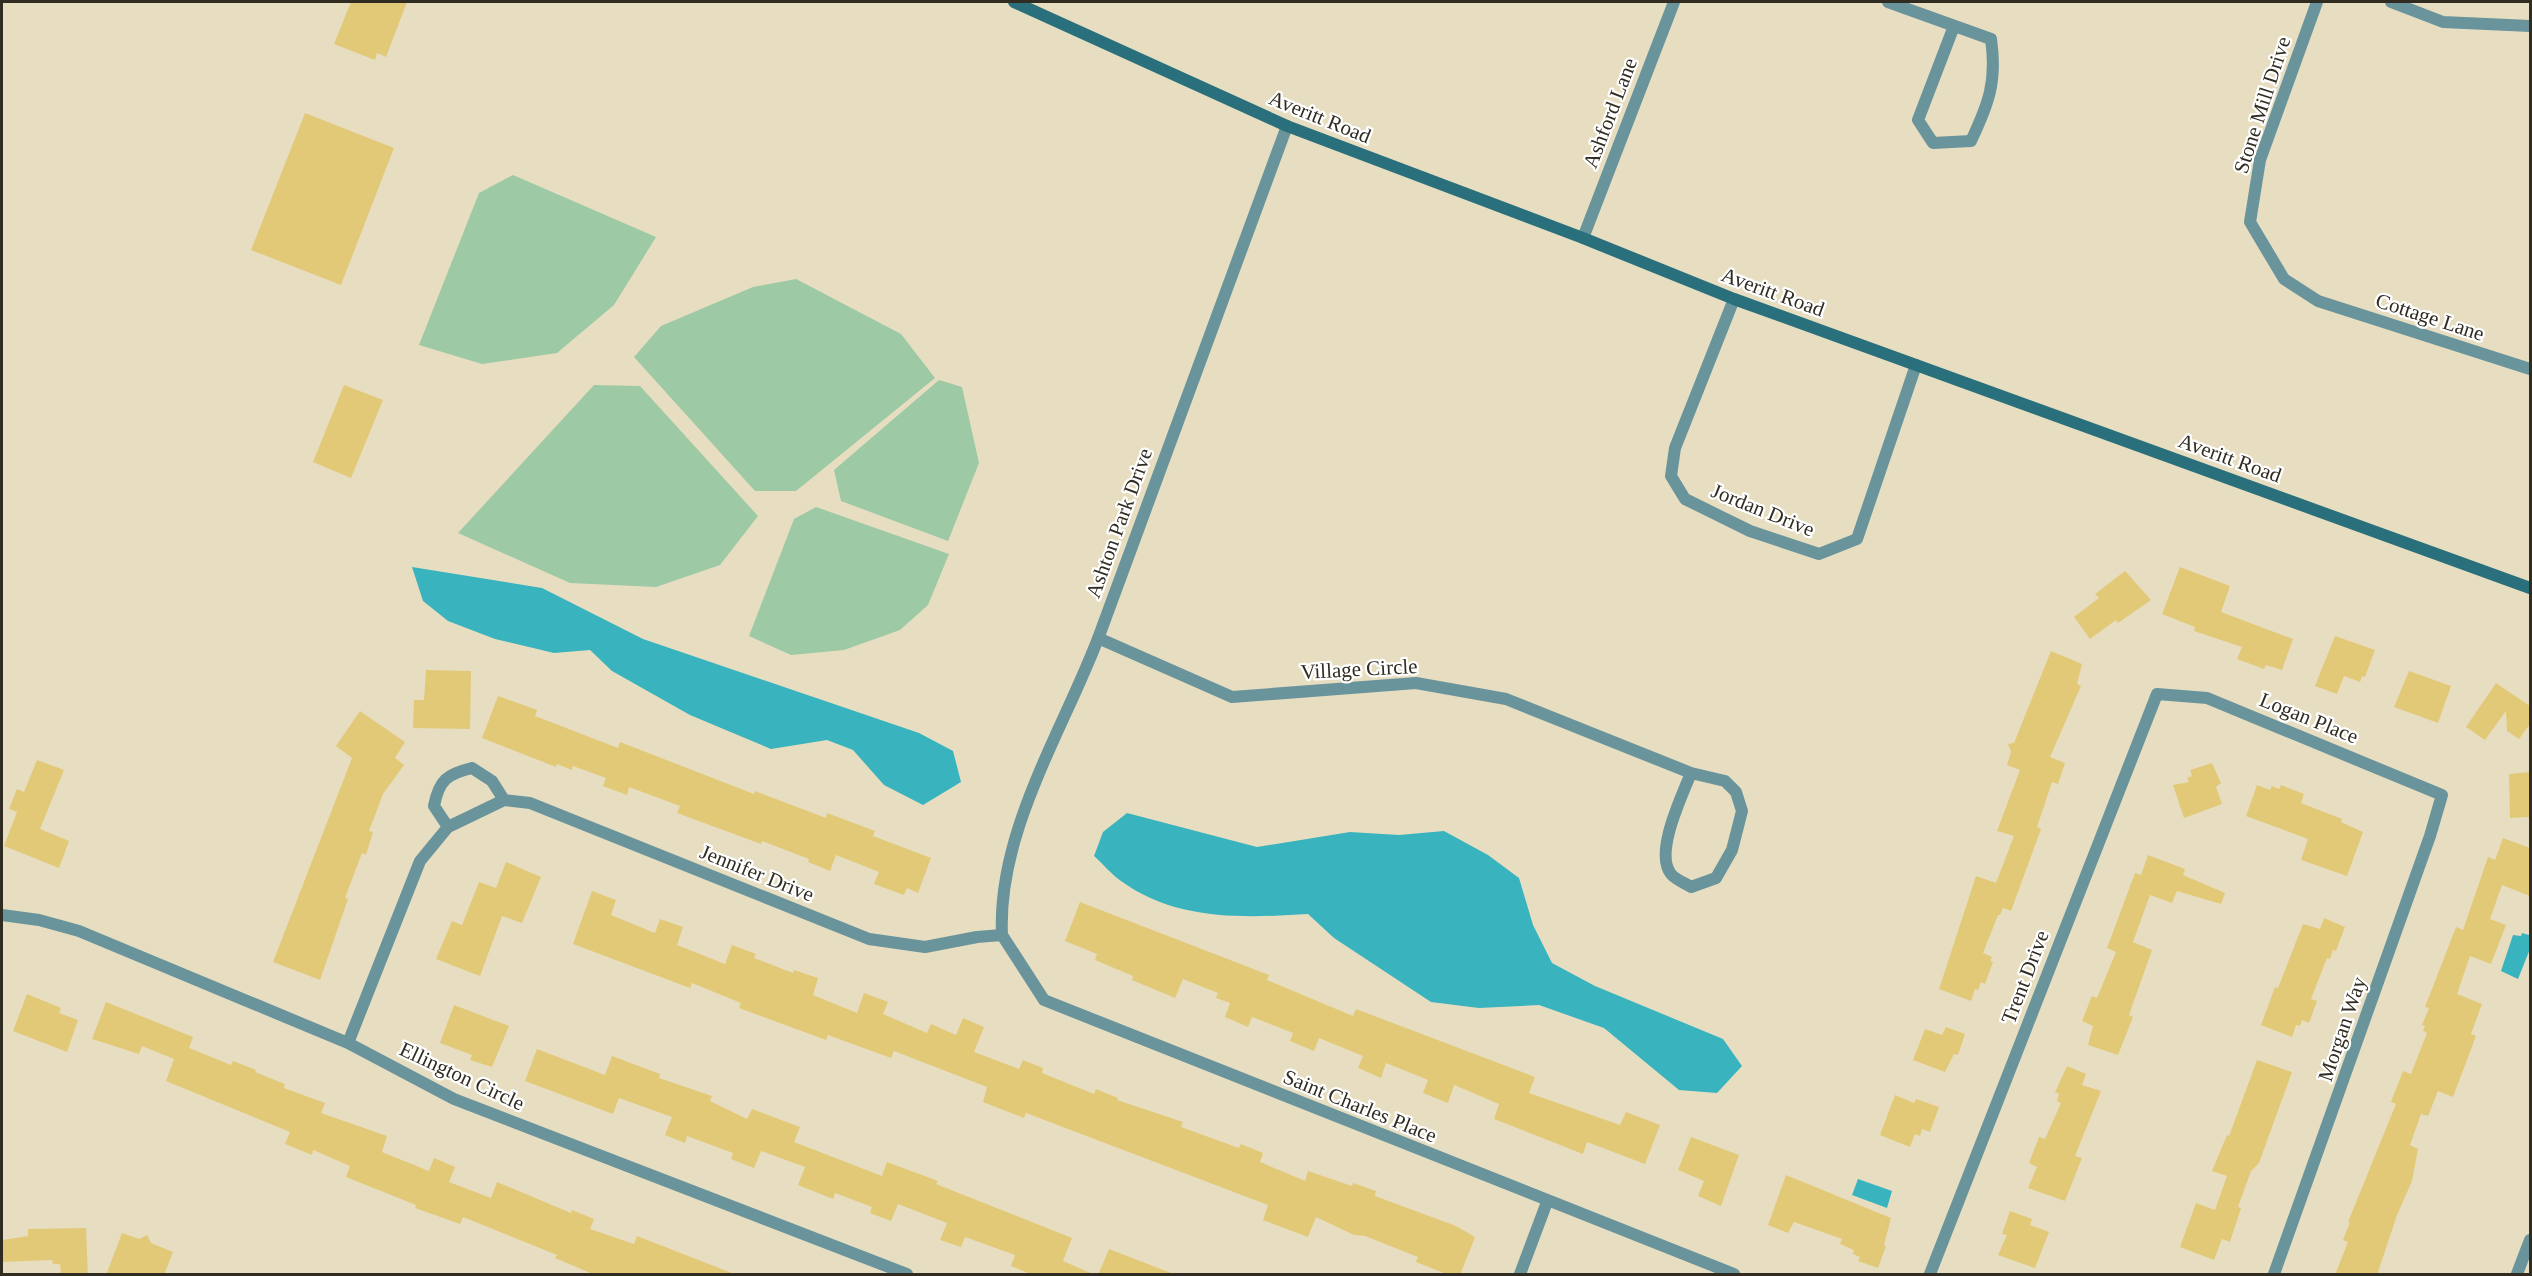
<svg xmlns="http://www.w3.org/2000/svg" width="2532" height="1276" font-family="'Times New Roman',serif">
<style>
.green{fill:#9dc9a5}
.water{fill:#39b3be}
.building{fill:#e2c978}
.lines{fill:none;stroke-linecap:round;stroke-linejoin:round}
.street{stroke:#6a949c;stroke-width:12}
.secondary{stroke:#2a707c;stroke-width:12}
.labels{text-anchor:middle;stroke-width:4.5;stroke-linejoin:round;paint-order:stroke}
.street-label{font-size:21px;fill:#302c21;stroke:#fff}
</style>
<rect width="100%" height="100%" fill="#e7dec1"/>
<path class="green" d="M513,175L656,237L614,305L557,353L482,364L419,345L479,193Z
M796,279L901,334L935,378L796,491H755L634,357L661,326L753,287Z
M939,380L962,387L979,463L948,541L841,501L834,470Z
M594,385L640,386L758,516L720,565L656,587L570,583L458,533Z
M816,507L949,554L928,605L900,630L844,650L791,655L749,636L794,519Z"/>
<path class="water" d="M412,567L542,588L643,639L919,733L953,751L961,782L923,805L884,785L853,750L827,740L771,749L690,715L612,671L590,650L554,653L495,639L448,621L423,601Z
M1127,813L1257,847L1350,832L1399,835L1444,831L1488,855L1519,878L1533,925L1552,963L1595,986L1723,1039L1742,1066L1717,1093L1679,1090L1604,1028L1539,1005L1479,1008L1431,1002L1334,938L1308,914C1243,918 1176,921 1121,881C1111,874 1103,864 1094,856L1103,832Z
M2522,933L2529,935L2530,949L2518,979L2501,971L2513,935L2521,936Z
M1858,1179L1892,1191L1887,1208L1852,1195Z"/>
<path class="building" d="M351,2H407L386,57L377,53L375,60L334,44Z
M305,113L394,148L341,285L251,250Z
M344,385L383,400L351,478L313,462Z
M2180,567L2230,586L2221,612L2293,639L2282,670L2266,665L2264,669L2237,659L2242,647L2194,631L2195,627L2162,614Z
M2125,571L2151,600L2118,623L2116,620L2090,639L2074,617L2099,598L2095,594Z
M2335,636L2375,650L2365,677L2362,676L2360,682L2344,676L2337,694L2315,686Z
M2051,651L2082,664L2077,684L2081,686L2050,757L2065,763L2058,784L2052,782L2037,827L2041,829L2011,911L2003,908L2000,915H1998L1983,953L1992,957L1990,961L1993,962L1985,984L1981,982L1978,990L1975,989L1971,1001L1939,989L1976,876L1996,883L2014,836L1997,831L2020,770L2007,765L2011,752L2008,744L2014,743Z
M426,670L471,671L470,729L413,728L414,700H424Z
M2409,671L2451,686L2438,723L2394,707Z
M2496,683L2530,706V724L2519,739L2507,731L2506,711L2485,740L2466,727Z
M498,696L537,710L535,716L618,748L620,742L754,794L755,791L826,818L827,813L875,831L873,836L931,858L918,893L907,888L904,895L874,884L879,872L836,855L830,871L808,862L809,859L762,841L761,844L677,813L680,806L629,787L627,795L603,786L606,778L573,766L572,770L557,764L556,767L482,738Z
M360,711L405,742L395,758L404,765L383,794L369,831L373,832L366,855L362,853L345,898L348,899L320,980L273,962L352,758L336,746Z
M37,760L64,770L40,829L69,841L59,868L4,846L17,812L9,809L17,789L24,792Z
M2212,763L2221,783L2216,787L2222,804L2184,818L2173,785L2189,782L2187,778L2192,776L2190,770Z
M2530,772V817L2510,818L2509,774Z
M2257,785L2270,790L2272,786L2279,789L2281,785L2304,794L2301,803L2342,819L2341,822L2363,832L2347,876L2301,860L2308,839L2246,816Z
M2503,838L2530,848V896L2502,885L2490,919L2506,925L2491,964L2470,956L2457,994L2482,1004L2471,1034L2476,1036L2453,1097L2438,1091L2428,1116L2421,1114L2410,1145L2418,1149L2412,1181L2397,1215L2377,1275H2335L2348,1242L2343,1240L2350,1222H2348L2396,1104L2391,1102L2403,1071L2411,1074L2427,1033L2423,1031L2425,1026L2422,1025L2429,1008L2425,1007L2456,927L2463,930L2488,857L2495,860Z
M2148,855L2185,869L2183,875L2225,893L2221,904L2177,891L2172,903L2150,895L2133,942L2152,950L2129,1015L2133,1017L2118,1055L2088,1045L2093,1026L2082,1021L2092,996L2097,998L2116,952L2107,948L2135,873L2141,875Z
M506,862L541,877L522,923L502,916L480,976L436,959L452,921L462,925L479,882L496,888Z
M592,891L616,900L611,915L655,933L660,919L683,927L677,945L725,964L732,945L756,954L754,958L793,973L794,970L818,978L813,995L857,1013L864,993L888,1002L883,1014L927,1033L931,1024L956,1035L963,1018L984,1027L974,1052L1019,1069L1023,1060L1043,1068L1042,1073L1094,1094L1096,1089L1118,1098L1117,1100L1183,1122L1181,1127L1239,1148L1241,1144L1263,1153L1260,1162L1305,1181L1308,1171L1352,1186L1353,1183L1376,1191L1375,1196L1456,1226L1475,1237L1460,1275H1449L1416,1262L1418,1257L1365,1236L1354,1235L1316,1217L1308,1237L1263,1220L1268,1205L1026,1113L1024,1118L983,1102L987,1087L894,1051L891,1058L828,1035L826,1040L739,1008L741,1003L692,983L690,988L573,944Z
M1080,902L1269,975L1267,980L1353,1016L1356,1009L1535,1077L1529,1093L1620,1125L1626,1112L1660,1125L1645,1164L1587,1142L1583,1154L1494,1119L1499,1104L1454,1085L1448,1103L1423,1093L1428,1080L1386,1063L1381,1078L1358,1068L1363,1056L1319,1038L1314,1051L1290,1041L1293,1033L1252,1017L1248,1027L1225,1017L1230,1003L1216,998L1218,993L1183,979L1175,998L1132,980L1133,976L1095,960L1097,954L1065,941Z
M2324,918L2345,927L2336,951L2333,950L2330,959L2327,958L2311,999L2317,1001L2309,1023L2302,1020L2300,1026L2296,1025L2292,1037L2261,1025L2275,987L2278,988L2303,924L2320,929Z
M27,994L61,1008L59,1013L78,1020L67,1052L13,1031Z
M106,1002L193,1037L189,1048L231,1065L233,1061L256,1070L255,1072L285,1084L284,1088L325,1103L321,1113L387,1136L382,1152L429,1171L434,1158L455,1167L449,1182L491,1198L497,1182L571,1213L572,1210L594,1219L590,1229L634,1244L637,1236L737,1275H595L555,1258L557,1255L463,1217L460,1224L415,1208L416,1205L346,1177L350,1166L313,1150L312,1155L285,1144L290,1132L166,1081L174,1059L142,1046L139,1054L92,1039Z
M454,1005L509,1026L492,1067L470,1060L472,1055L440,1043Z
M1946,1027L1965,1034L1958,1055L1954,1054L1945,1072L1913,1060L1925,1029L1942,1035Z
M537,1049L605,1075L612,1056L660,1074L659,1078L712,1096L710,1101L747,1119L752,1109L800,1127L794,1142L882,1176L887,1162L938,1181L936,1184L1072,1238L1063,1261L1095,1275H1033L1011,1266L1015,1255L965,1237L961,1247L940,1240L947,1223L898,1204L891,1221L870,1213L872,1207L835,1193L833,1199L798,1185L805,1167L761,1151L754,1168L731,1159L733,1153L687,1136L685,1143L665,1135L672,1117L619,1098L613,1114L525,1081Z
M2257,1060L2292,1072L2259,1163L2251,1171L2238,1207L2241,1208L2230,1242L2222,1239L2214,1260L2180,1247L2196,1203L2215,1210L2227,1176L2212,1171L2227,1135L2229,1136Z
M2067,1066L2086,1074L2082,1085L2101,1091L2075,1156L2082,1158L2065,1201L2028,1188L2037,1167L2029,1163L2039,1137L2045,1139L2061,1103L2057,1101L2059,1094L2055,1092Z
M1895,1095L1914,1103L1916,1099L1939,1107L1930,1132L1922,1129L1920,1136L1915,1134L1910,1147L1880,1135Z
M1691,1137L1739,1155L1721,1206L1698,1196L1704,1181L1678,1170Z
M1786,1175L1891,1218L1884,1245L1886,1246L1878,1268L1858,1261L1860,1257L1853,1254L1854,1250L1840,1244L1842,1239L1794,1222L1788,1233L1768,1225Z
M2010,1211L2032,1219L2030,1225L2049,1232L2035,1268L1998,1255L2007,1235L2002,1234Z
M86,1228L88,1275H61L60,1264H53L52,1260L2,1262V1240L28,1236V1229Z
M122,1233L139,1239L147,1235L151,1243L173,1252L164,1275H106Z
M1109,1249L1171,1273V1275H1098Z"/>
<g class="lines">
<path class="street" d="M1888,2L1991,39C1997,81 1989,103 1971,141L1933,143L1918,120L1954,26
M2317,2L2260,160L2250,222L2284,279L2318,301L2530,369
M2391,2L2443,22L2530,26
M1583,238L1674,2
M1734,299L1675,448L1671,476L1685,499L1750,531L1819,554L1857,539L1916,365
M1098,638L1232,697L1416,683L1506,699L1691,773L1725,781L1736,792L1742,811L1732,850L1716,878L1691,887C1685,883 1676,880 1671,874C1654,853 1682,796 1691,773
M448,827L434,806C439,780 447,774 472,768L492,781L504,800
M2,915L39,920L79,931L348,1043L454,1099L907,1274
M1002,935C997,832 1063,731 1099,636C1163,467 1223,296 1287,126
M1002,935L1044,1000L1734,1274
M348,1043L420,861L448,827L504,800L530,803L869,939L925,947L977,937L1002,935
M1520,1274L1547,1202
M1930,1274L2157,694L2207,698L2442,795L2430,836L2274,1274
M2517,1274L2530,1240"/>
<path class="secondary" d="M1014,2L1287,126L1583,238L1734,299L2530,588"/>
</g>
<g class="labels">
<g class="street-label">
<text transform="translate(2262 105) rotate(-72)" y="7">Stone Mill Drive</text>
<text transform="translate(1610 113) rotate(-69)" y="7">Ashford Lane</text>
<text transform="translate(1320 117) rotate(22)" y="7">Averitt Road</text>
<text transform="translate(1773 292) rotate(20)" y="7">Averitt Road</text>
<text transform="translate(2430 317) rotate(18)" y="7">Cottage Lane</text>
<text transform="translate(2230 458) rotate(20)" y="7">Averitt Road</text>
<text transform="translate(1763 510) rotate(22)" y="7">Jordan Drive</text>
<text transform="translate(1119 523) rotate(-70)" y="7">Ashton Park Drive</text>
<text transform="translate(1359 669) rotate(-3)" y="7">Village Circle</text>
<text transform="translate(2309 718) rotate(22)" y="7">Logan Place</text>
<text transform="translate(757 873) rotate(22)" y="7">Jennifer Drive</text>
<text transform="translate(2025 977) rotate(-69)" y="7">Trent Drive</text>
<text transform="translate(2342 1029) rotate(-71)" y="7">Morgan Way</text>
<text transform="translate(462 1076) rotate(25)" y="7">Ellington Circle</text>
<text transform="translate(1360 1106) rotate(22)" y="7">Saint Charles Place</text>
</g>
</g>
<rect width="2532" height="1276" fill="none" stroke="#302c21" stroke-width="6"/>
</svg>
